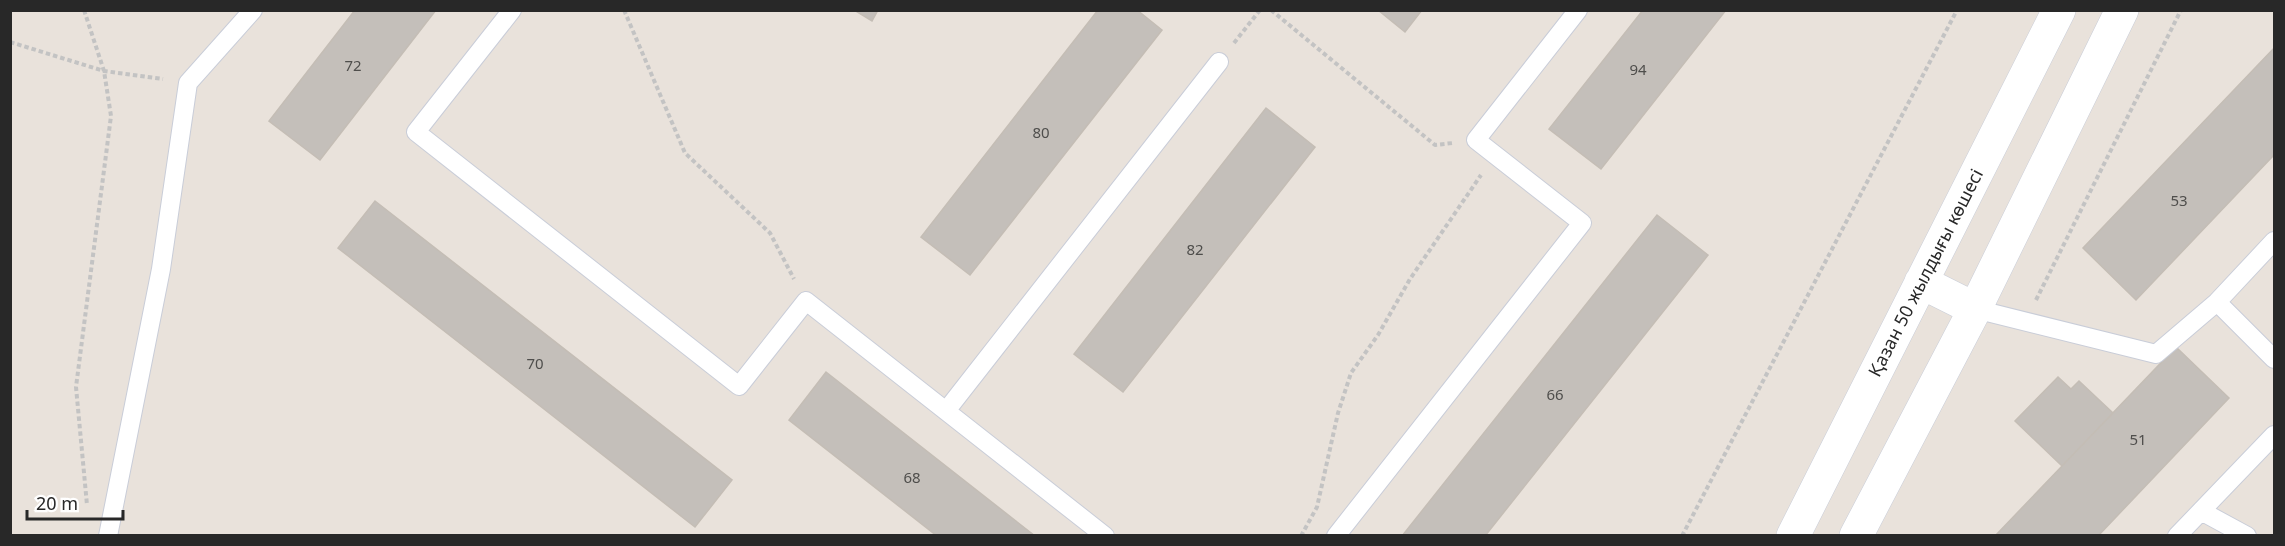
<svg xmlns="http://www.w3.org/2000/svg" width="2285" height="546" font-family="'Noto Sans',sans-serif">
<style>
.building{fill:#c4bfba;stroke:#c4bdb5;stroke-width:1.5}
.lines{fill:none;stroke-linecap:round;stroke-linejoin:round}
.lane-casing{stroke:#c9cdd8;stroke-width:20}
.secondary-casing{stroke:#c9cdd8;stroke-width:34}
.path{stroke:#c3c3c3;stroke-width:4;stroke-dasharray:4.5 3;stroke-linecap:butt}
.lane{stroke:#fff;stroke-width:18}
.secondary{stroke:#fff;stroke-width:33}
.labels{text-anchor:middle;stroke-width:4.5;stroke-linejoin:round;paint-order:stroke}
.number-label{font-size:15px;fill:#4f4e4c}
.street-label{font-size:18px;fill:#282828;stroke:#fff}
</style>
<rect width="100%" height="100%" fill="#e9e2db"/>
<path class="building" d="M355,10H436L320,160L269,121Z
M854,10H878L872,21Z
M1098,10H1137L1162,30L970,275L921,237Z
M1378,10H1422L1405,32Z
M1643,10H1726L1601,169L1549,129Z
M2274,48V155L2136,300L2083,248Z
M1266,108L1315,147L1123,392L1074,354Z
M375,201L732,480L695,527L338,248Z
M1657,215L1708,255L1485,536H1402Z
M2176,347L2229,398L2098,536H1995Z
M826,372L1035,536H937L789,420Z
M2058,377L2071,389L2079,381L2113,413L2062,466L2015,421Z"/>
<g class="lines">
<defs>
<path id="lane" d="M512,10L416,132L739,386L806,301L1105,536
M2217,302L2274,359
M1975,309L2156,354L2217,302L2274,241
M946,411L1219,62
M2201,511L2247,536
M108,536L161,269L188,83L253,10
M1336,536L1582,223L1476,140L1578,10
M2177,536L2274,435"/>
<path id="secondary" d="M1921,282L1975,309
M1793,536L2059,10
M1856,536L1975,309L2122,10"/>
</defs>
<use href="#lane" class="lane-casing"/>
<use href="#secondary" class="secondary-casing"/>
<path class="path" d="M84,10L104,71L111,116L76,387L87,505
M624,10L685,153L770,233L794,279
M1271,10L1435,145L1453,143
M10,42L104,71L163,79
M1234,43L1260,10
M2036,300L2181,10
M1301,536L1317,507L1338,413L1351,373L1378,335L1410,279L1481,175
M1682,536L1957,10"/>
<use href="#lane" class="lane"/>
<use href="#secondary" class="secondary"/>
</g>
<g class="labels">
<g class="number-label">
<text x="353" y="71">72</text>
<text x="1638" y="75">94</text>
<text x="1041" y="138">80</text>
<text x="2179" y="206">53</text>
<text x="1195" y="255">82</text>
<text x="535" y="369">70</text>
<text x="1555" y="400">66</text>
<text x="2138" y="445">51</text>
<text x="912" y="483">68</text>
</g>
<g class="street-label">
<text transform="translate(1926 273) rotate(-63)" y="6">Қазан 50 жылдығы көшесі</text>
</g>
</g>
<rect width="2285" height="546" fill="none" stroke="#282828" stroke-width="24"/>
<path d="M27 510v9h96v-9" fill="none" stroke="#282828" stroke-width="3"/>
<text x="36" y="510" font-size="18" fill="#282828" stroke="#ffffff" stroke-width="4.5" paint-order="stroke">20 m</text>
</svg>
